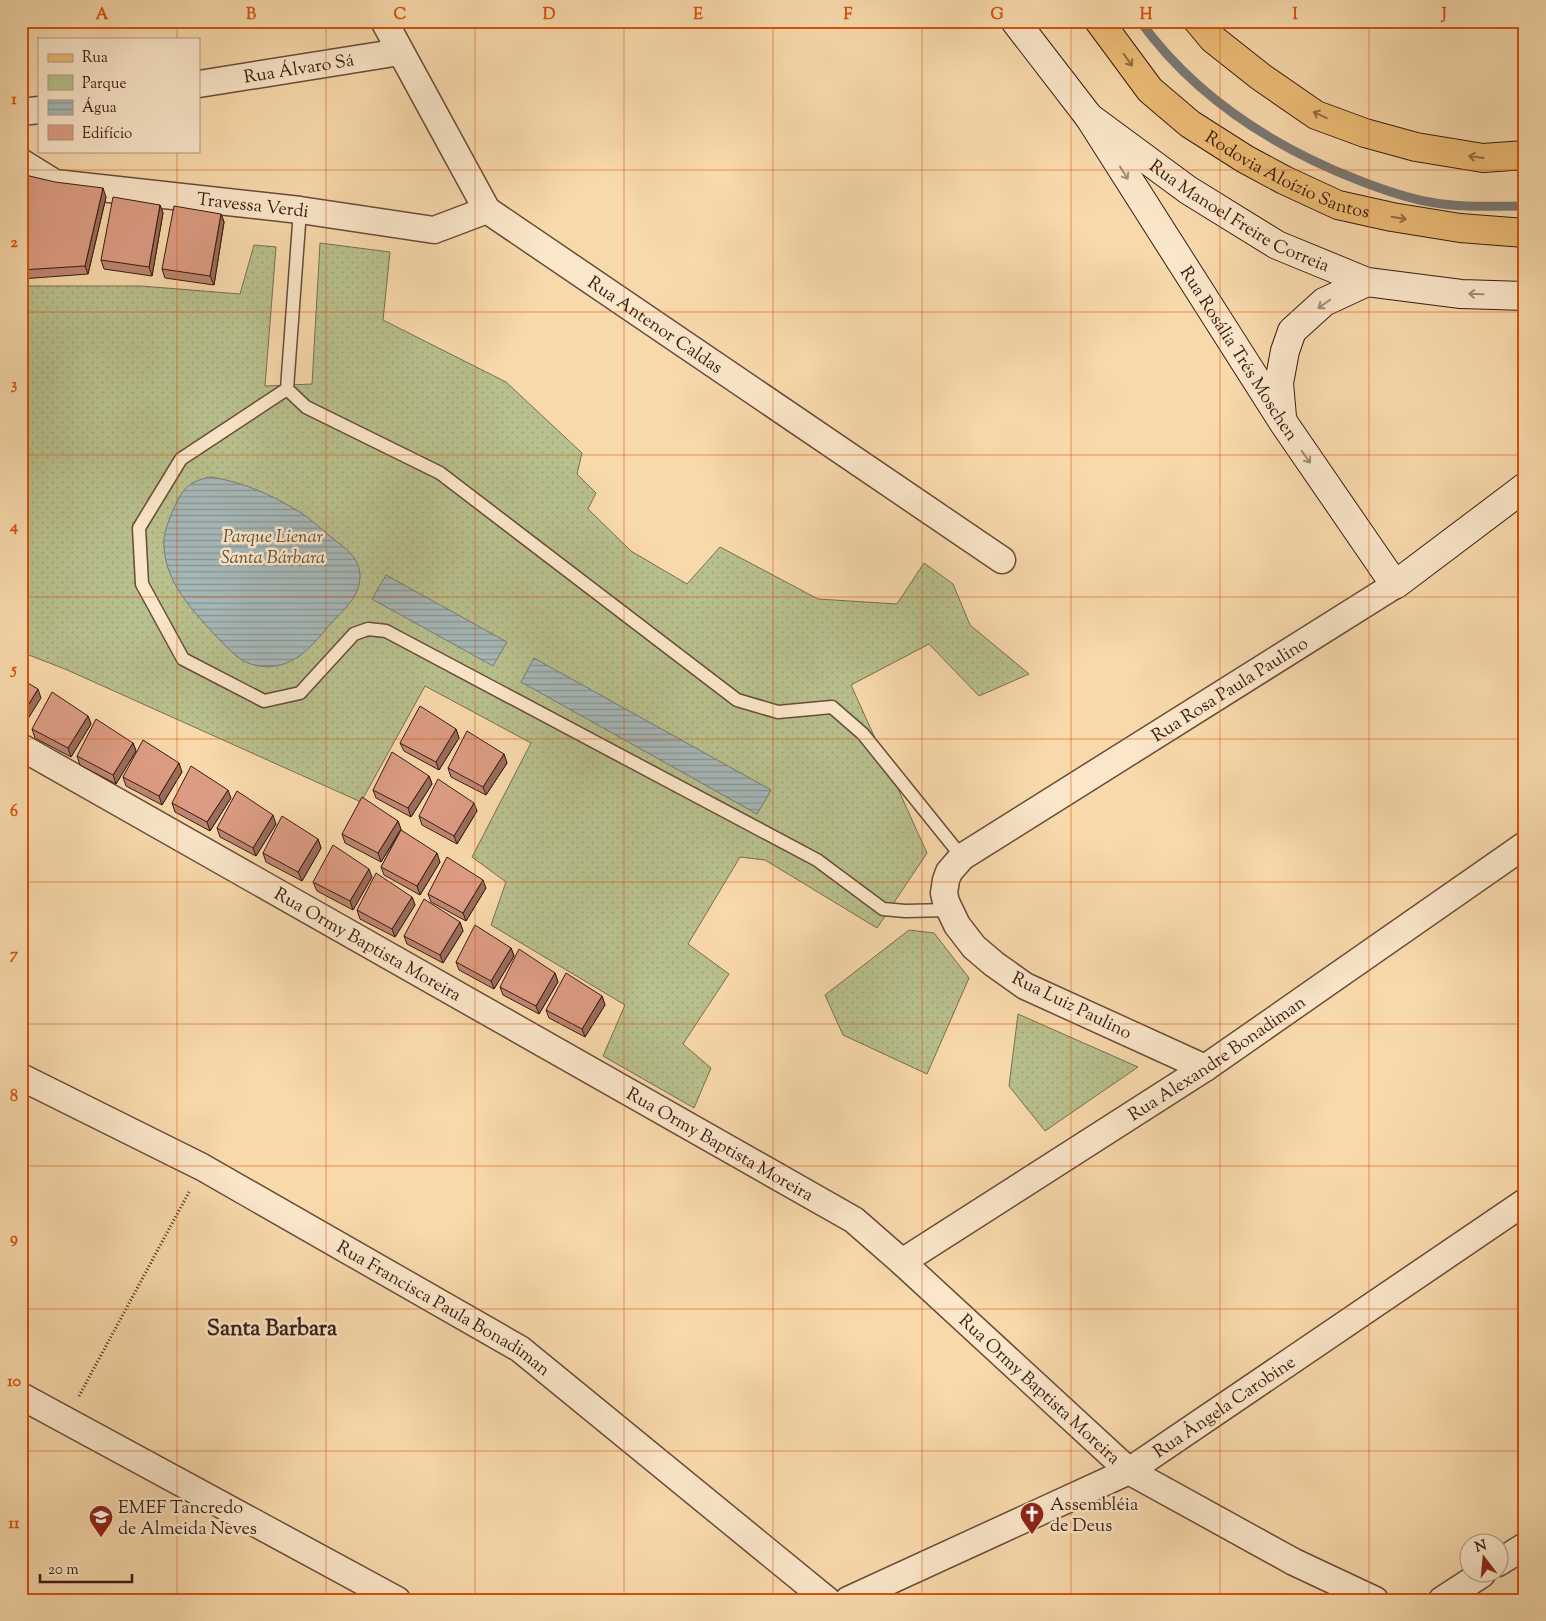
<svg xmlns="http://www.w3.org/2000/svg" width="1546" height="1621" font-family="'Sorts Mill Goudy',serif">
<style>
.green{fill:url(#green-dots);stroke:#786e50}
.water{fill:url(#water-rules);stroke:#7a7975}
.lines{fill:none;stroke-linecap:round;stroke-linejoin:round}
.stream{stroke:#7a7975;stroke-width:9}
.lane-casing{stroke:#694b38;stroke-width:15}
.street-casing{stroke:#694b38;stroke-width:29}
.secondary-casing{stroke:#391c12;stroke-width:30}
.primary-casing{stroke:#391c12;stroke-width:30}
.path{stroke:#391c12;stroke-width:3;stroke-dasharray:1 2.5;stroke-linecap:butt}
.lane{stroke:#fae6c9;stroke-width:12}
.street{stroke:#fae6c9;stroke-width:26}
.secondary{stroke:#fae6c9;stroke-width:28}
.primary{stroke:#ecbc76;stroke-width:28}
.wall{fill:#bd8671;stroke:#391c12}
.shaded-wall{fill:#9a6d5c;stroke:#391c12}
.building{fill:#dc9c83;stroke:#391c12}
.oneway{stroke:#926c44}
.oneway2{stroke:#a38b77}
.grid{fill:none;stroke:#d6530d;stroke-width:1;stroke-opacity:0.55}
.labels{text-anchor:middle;stroke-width:5;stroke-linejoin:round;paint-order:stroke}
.street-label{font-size:18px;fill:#391c12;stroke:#fae6c9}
.park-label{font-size:18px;font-style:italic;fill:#5f4d37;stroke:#fae6c9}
.poi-label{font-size:18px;fill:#391c12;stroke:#fae6c9;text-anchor:start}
.district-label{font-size:22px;font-weight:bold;fill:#391c12;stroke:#fae6c9}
.neatline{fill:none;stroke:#d6530d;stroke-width:2}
.grid-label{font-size:16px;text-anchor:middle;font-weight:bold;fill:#d6530d}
</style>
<defs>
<pattern id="green-dots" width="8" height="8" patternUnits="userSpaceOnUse" patternTransform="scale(1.25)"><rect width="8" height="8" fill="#b8c08d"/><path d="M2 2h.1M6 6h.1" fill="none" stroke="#9fa479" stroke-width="1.8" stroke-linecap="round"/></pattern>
<pattern id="water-rules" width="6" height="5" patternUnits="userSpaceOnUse" patternTransform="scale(1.25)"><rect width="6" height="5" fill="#a5b7b7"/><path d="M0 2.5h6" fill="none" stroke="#879493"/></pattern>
</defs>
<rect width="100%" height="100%" fill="#f8d9ac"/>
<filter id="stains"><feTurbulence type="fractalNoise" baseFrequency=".004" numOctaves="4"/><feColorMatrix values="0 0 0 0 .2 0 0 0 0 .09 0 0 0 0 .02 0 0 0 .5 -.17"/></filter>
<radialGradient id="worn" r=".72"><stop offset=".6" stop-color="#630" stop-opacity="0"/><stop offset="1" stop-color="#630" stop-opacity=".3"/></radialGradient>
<path class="green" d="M320,243L390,252L383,320L506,382L582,453L577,474L596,493L588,509L631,551L687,584L720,547L818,599L897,604L924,563L953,584L970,625L1029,674L979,696L929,644L851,685L927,853L877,928L765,860L740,857L688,944L729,974L683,1044L711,1068L694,1108L603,1056L625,1005L491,925L506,882L472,857L531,743L425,686L361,802L65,669L21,652V286H141L240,294L254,245L276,247L265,386L312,384Z
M909,930L934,933L969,978L927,1074L843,1035L825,995Z
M1018,1014L1138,1067L1045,1131L1009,1086Z"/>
<path class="water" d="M210,477C241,481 272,495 298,511C310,518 320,528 331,537C345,548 361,558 360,578C359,597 345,608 333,621C320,636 307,654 289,662C273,669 256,668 242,660C231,653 223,643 214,634C191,609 166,582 164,547C163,534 168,522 173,510C182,490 187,482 210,477Z
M386,575L507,642L493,666L372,599Z
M534,658L771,790L757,814L521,682Z"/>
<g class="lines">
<path class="stream" d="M1140,21C1195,97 1271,146 1358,180C1381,189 1406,198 1430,202C1461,208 1493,206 1525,206"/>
<defs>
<path id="lane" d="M300,210L287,389L306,407L440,473L737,700L778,712L832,707L863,734L962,857
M287,389L181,459L139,528L142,584L183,659L264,701L300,693L354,634L368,629L386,631L817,860L883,909L905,911L950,910"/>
<g id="street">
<path id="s1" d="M384,21L487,210L1002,560"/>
<path id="s2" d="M199,84L400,52"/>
<path d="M21,112L39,110"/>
<path id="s3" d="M21,162L55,183L300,210L434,230L487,210"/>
<path id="s4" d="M21,747L854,1220L902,1262L1129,1471L1294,1562L1375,1600"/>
<path id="s5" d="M1205,1068L1025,986L994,964L974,947L957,925L946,902L944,893L946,880L949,872L962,857L1395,585"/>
<path id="s6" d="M21,1077L202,1167L520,1349L827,1600"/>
<path id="s7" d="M902,1262L1205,1068L1525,845"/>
<path d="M21,1396L397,1600"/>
<path d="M1498,1563L1525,1546"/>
<path id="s8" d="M848,1600L1129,1471L1525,1202"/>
<path d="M1442,1600L1482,1574"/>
</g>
<g id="secondary">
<path id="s9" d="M1015,21L1089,117L1188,190L1277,245L1367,282L1461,294L1525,296"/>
<path id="s10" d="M1089,117L1283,422L1395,585L1525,487"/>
<path d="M1282,417L1279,383L1285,351L1292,331L1324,302L1367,282"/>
</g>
<g id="primary">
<path id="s11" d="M1099,21L1150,90L1190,124L1245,159L1284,180L1338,205L1392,217L1460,228L1525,233"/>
<path d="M1198,21L1213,39L1261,77L1316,115L1365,133L1416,147L1483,158L1525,155"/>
</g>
</defs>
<use href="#lane" class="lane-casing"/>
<use href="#street" class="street-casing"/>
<use href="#secondary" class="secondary-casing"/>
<use href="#primary" class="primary-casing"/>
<path class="path" d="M79,1396L189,1192"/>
<use href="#lane" class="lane"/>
<use href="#street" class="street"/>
<use href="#secondary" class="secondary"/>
<use href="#primary" class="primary"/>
</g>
<path class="wall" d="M21,174L106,197L88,274L21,279Z
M160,205L163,213L152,276L104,269L101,260Z
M221,214L224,222L214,285L165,278L162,269Z
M88,716L91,724L71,757L35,738L32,729Z
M456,729L459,738L439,770L404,751L400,743Z
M133,743L136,751L116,784L80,765L77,756Z
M504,754L507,763L486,795L451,777L448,768Z
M182,772L162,805L126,786L123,777Z
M429,776L432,784L411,817L376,798L373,790Z
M231,798L210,831L175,812L172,803Z
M477,811L457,844L422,825L419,816Z
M398,821L401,830L440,862L420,895L384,875L381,867L400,832L381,862L345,843L342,834Z
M276,824L256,856L220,837L217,828Z
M318,839L321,848L302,881L266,862L263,853Z
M372,877L353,910L317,891L313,882Z
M486,888L466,921L431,902L428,894Z
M412,897L415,905L395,937L360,919L357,910Z
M460,922L463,931L443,963L407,944L404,936Z
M511,948L514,956L494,989L459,970L456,962Z
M555,973L558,982L539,1014L503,995L500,987Z
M602,996L605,1005L585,1037L549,1018L546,1010Z"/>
<path class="shaded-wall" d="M103,188L106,197L88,274L85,266Z
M160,205L163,213L152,276L149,267Z
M221,214L224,222L214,285L210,276Z
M38,689L41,698L21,730V717Z
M88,716L91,724L71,757L68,748Z
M456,729L459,738L439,770L436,762Z
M133,743L136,751L116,784L113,775Z
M504,754L507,763L486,795L483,787Z
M179,763L182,772L162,805L159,796Z
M429,776L432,784L411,817L408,808Z
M228,790L231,798L210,831L207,822Z
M474,803L477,811L457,844L454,836Z
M273,815L276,824L256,856L253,848Z
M398,821L401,829L381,862L378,853Z
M318,839L321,848L302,881L298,872Z
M437,853L440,862L420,895L417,886Z
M369,869L372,877L353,910L350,901Z
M483,880L486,888L466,921L463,913Z
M412,897L415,905L395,937L392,929Z
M460,922L463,931L443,963L440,955Z
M511,948L514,956L494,989L491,981Z
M555,973L558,982L539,1014L536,1006Z
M602,996L605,1005L585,1037L582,1029Z"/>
<path class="building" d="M21,174L55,182L103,188L85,266L21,270Z
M113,197L160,205L149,267L101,260Z
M174,206L221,214L210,276L162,269Z
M21,679L38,689L21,717Z
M52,692L88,716L68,748L32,729Z
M420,706L456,729L436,762L400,743Z
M96,719L133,743L113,775L77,756Z
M467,731L504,754L483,787L448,768Z
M143,740L179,763L159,796L123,777Z
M392,752L429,776L408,808L373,790Z
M191,766L228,790L207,822L172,803Z
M438,779L474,803L454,836L419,816Z
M237,791L273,815L253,848L217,828Z
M362,797L398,821L378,853L342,834Z
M282,816L318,839L298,872L263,853Z
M401,830L437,853L417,886L381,867Z
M333,845L369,869L350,901L313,882Z
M447,857L483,880L463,913L428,894Z
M376,873L412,897L392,929L357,910Z
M424,899L460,922L440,955L404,936Z
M475,925L511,948L491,981L456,962Z
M519,949L555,973L536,1006L500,987Z
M566,973L602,996L582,1029L546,1010Z"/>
<defs><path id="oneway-shaft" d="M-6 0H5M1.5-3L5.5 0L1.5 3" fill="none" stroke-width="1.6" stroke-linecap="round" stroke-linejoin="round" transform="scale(1.25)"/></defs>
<g class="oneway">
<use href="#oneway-shaft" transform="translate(1128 60) rotate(54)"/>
<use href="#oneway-shaft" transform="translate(1320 115) rotate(-155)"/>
<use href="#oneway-shaft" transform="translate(1476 157) rotate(-172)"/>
<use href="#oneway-shaft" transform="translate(1399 218) rotate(10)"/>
</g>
<g class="oneway2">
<use href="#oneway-shaft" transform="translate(1124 173) rotate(58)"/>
<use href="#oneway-shaft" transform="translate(1476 294) rotate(-178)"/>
<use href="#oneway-shaft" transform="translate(1324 304) rotate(145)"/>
<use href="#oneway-shaft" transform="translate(1306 457) rotate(55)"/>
</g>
<path class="grid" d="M177,21V39M326,21V1600M475,21V1600M624,21V1600M773,21V1600M922,21V1600M1071,21V1600M1220,21V1600M1369,21V1600M177,151V1600M21,170H1525M21,312H1525M21,455H1525M21,597H1525M21,739H1525M21,882H1525M21,1024H1525M21,1166H1525M21,1309H1525M21,1451H1525"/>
<defs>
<symbol id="church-pin" viewBox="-11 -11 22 30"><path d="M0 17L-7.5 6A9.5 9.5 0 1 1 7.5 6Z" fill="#8f2418" stroke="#fae6c9"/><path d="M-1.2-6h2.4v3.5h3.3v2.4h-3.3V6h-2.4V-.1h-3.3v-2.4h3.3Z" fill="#fff"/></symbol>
<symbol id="school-pin" viewBox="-11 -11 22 30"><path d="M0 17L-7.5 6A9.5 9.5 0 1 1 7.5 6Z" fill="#8f2418" stroke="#fae6c9"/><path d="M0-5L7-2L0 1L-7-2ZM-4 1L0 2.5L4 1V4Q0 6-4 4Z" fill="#fff"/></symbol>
</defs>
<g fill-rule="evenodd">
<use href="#church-pin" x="1018" y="1500" width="28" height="38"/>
<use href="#school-pin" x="87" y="1503" width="28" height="38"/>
</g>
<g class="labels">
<g class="street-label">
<text dy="6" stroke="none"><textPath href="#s2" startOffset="101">Rua Álvaro Sá</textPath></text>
<text dy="6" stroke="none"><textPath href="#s11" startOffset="249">Rodovia Aloízio Santos</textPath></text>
<text dy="6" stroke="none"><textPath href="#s3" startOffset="239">Travessa Verdi</textPath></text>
<text dy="6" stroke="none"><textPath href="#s9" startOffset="302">Rua Manoel Freire Correia</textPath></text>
<text dy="6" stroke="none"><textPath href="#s1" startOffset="419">Rua Antenor Caldas</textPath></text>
<text dy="6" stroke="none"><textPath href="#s10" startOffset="280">Rua Rosália Trés Moschen</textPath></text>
<text dy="6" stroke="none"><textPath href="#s5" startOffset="682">Rua Rosa Paula Paulino</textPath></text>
<text dy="6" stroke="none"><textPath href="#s4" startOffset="399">Rua Ormy Baptista Moreira</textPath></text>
<text transform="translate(1072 1005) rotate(26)" y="6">Rua Luiz Paulino</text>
<text dy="6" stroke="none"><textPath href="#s7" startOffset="375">Rua Alexandre Bonadiman</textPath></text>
<text dy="6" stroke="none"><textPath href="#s4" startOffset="804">Rua Ormy Baptista Moreira</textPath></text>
<text dy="6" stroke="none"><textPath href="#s6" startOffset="482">Rua Francisca Paula Bonadiman</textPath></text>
<text dy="6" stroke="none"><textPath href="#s4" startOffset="1209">Rua Ormy Baptista Moreira</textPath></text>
<text dy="6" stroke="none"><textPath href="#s8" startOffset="424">Rua Ângela Carobine</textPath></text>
</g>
<g class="park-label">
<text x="273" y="542">Parque Lienar<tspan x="273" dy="21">Santa Bárbara</tspan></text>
</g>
<g class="poi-label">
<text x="1050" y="1510">Assembléia<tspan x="1050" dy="21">de Deus</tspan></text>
<text x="118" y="1513">EMEF Tancredo<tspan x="118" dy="21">de Almeida Neves</tspan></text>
</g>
<g class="district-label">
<text x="272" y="1335">Santa Barbara</text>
</g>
</g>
<rect width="1546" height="1621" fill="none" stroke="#f8d9ac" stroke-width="55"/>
<rect x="38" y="38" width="162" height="115" fill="#fae6c9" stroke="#ad9580"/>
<rect x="48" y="54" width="25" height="8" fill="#ecbc76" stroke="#ad9580"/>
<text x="82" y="62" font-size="15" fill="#391c12">Rua</text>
<rect x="48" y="75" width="25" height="15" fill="#b8c08d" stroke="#ad9580"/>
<text x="82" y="88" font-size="15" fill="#391c12">Parque</text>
<rect x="48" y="100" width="25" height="15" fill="url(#water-rules)" stroke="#ad9580"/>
<text x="82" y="112" font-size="15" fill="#391c12">Água</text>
<rect x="48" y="125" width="25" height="15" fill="#dc9c83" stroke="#ad9580"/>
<text x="82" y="138" font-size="15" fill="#391c12">Edifício</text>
<g transform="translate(1484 1558) rotate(344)"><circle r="24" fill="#fae6c9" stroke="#ad9580"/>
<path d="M0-4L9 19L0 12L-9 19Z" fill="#8f2418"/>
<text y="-8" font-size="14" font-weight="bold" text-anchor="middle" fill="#391c12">N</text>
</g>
<path d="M40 1574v8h92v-8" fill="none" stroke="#391c12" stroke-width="2.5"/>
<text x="48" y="1574" font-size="15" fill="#391c12" stroke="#fae6c9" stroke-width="4" paint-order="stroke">20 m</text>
<rect x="28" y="28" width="1490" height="1566" class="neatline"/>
<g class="grid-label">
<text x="102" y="19">A</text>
<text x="251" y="19">B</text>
<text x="400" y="19">C</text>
<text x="549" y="19">D</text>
<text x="698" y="19">E</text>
<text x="848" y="19">F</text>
<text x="997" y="19">G</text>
<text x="1146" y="19">H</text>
<text x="1295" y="19">I</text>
<text x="1444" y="19">J</text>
<text x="14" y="104">1</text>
<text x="14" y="247">2</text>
<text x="14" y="389">3</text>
<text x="14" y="531">4</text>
<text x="14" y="674">5</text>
<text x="14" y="816">6</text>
<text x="14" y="959">7</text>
<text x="14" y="1101">8</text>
<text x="14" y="1243">9</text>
<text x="14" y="1386">10</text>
<text x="14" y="1528">11</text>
</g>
<rect width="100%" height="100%" filter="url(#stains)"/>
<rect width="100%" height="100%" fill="url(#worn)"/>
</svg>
